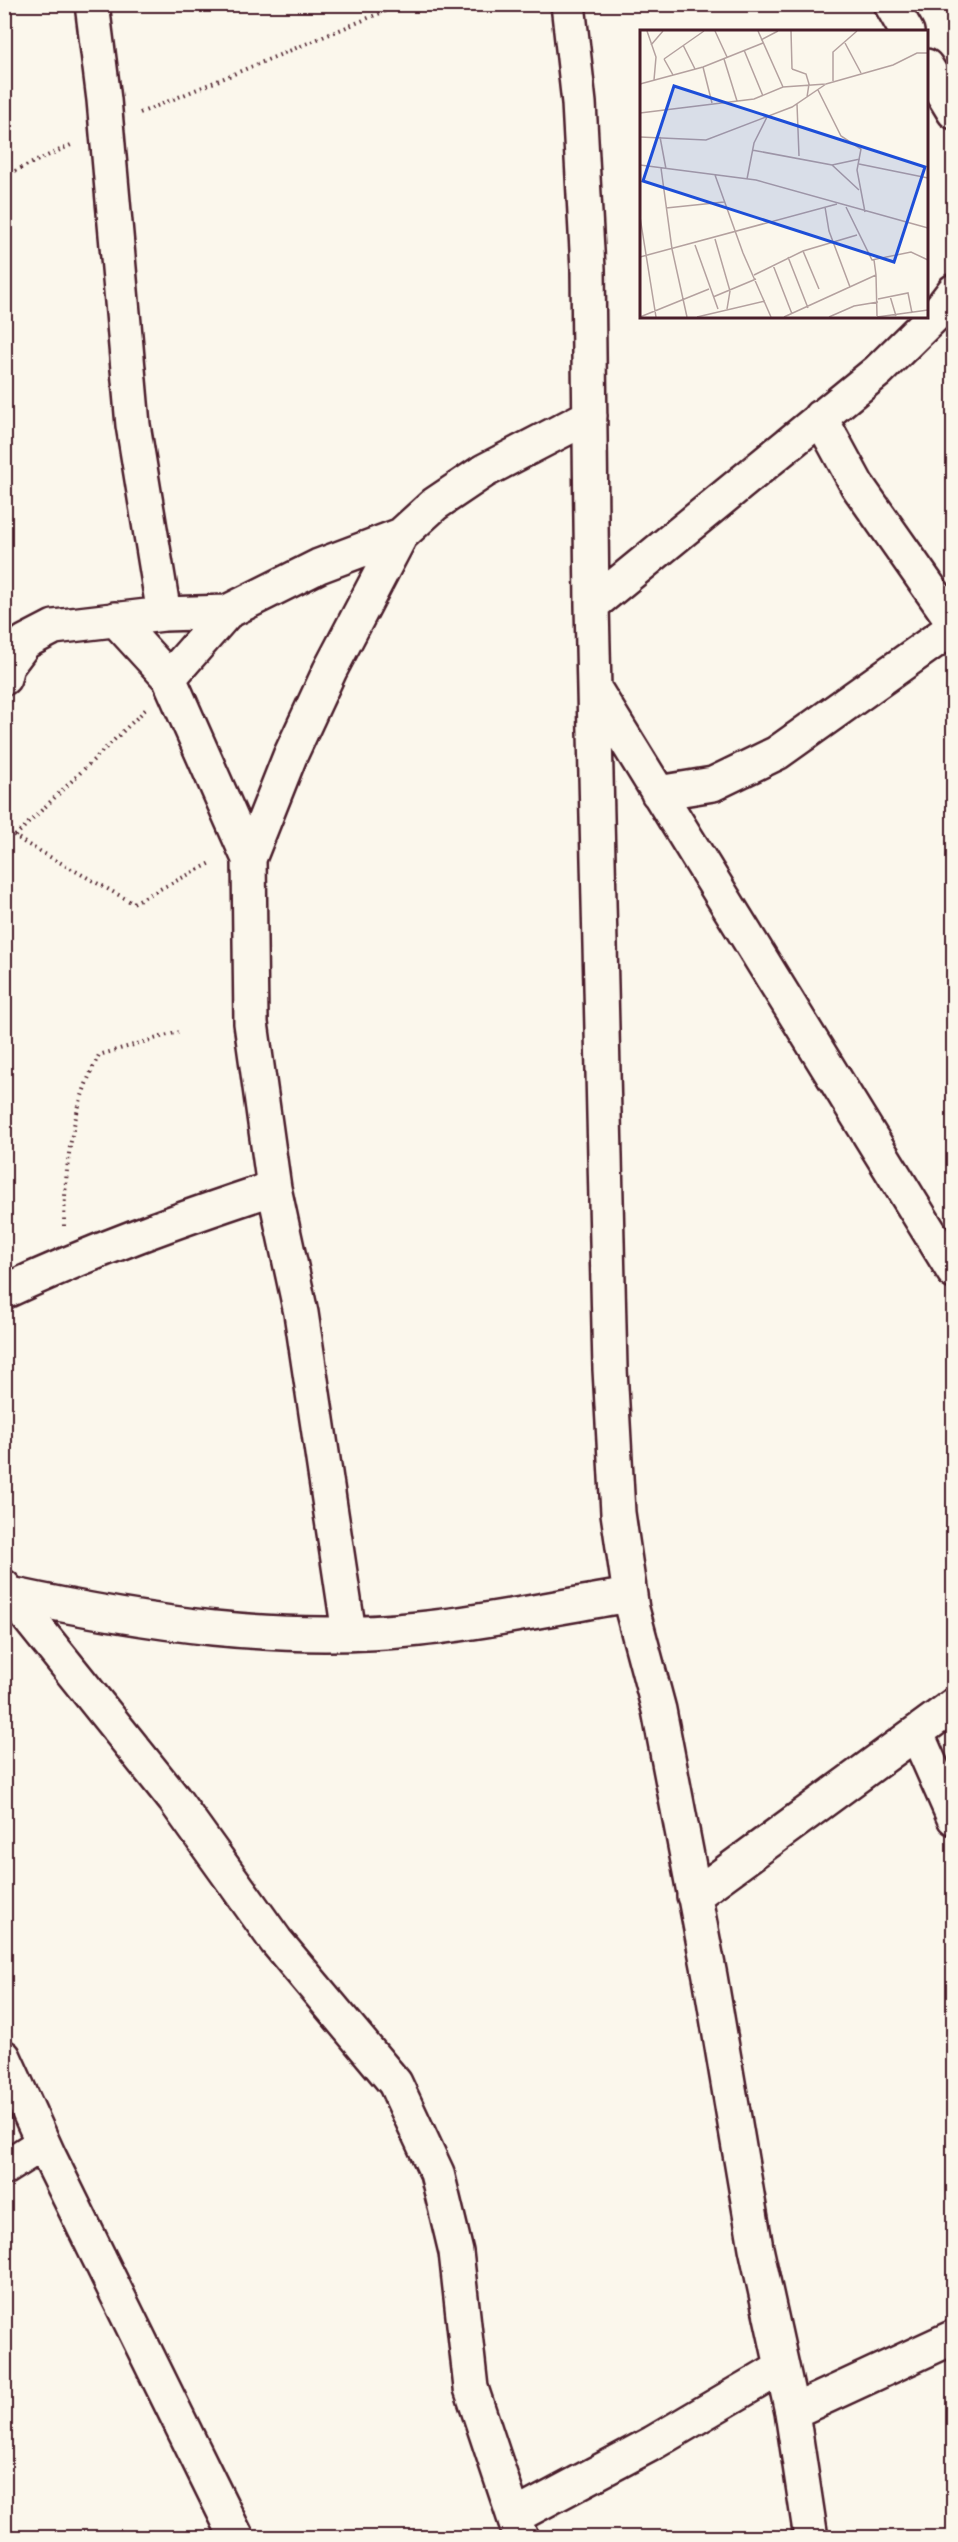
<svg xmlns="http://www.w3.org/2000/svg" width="958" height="2542" font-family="'Playpen Sans',sans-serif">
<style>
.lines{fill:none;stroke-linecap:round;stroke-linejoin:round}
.minor-casing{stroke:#4a1f2b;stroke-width:38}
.path{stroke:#4a1f2b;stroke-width:4;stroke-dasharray:1.5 4.5;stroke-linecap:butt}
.minor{stroke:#fbf7ec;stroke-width:33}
.inset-road{fill:none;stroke:#b4a19f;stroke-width:1.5}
.view{fill:#1d4ed8;fill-opacity:0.15;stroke:#1d4ed8;stroke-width:3}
.inset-edge{fill:none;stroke:#4a1f2b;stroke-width:3}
</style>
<rect width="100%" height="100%" fill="#fbf7ec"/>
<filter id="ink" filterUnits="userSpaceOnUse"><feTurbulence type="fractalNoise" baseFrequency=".0167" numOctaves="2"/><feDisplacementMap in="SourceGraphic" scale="12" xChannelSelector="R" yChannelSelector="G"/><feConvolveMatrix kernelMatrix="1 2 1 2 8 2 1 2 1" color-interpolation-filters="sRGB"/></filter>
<g filter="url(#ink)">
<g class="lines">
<defs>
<path id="minor" d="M92,4L104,100L133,425L164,614
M568,4L579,103L588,269L592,605L610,1369L618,1513L632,1609L659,1710L710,1976L756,2248L792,2412L811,2538
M891,4L907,32
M926,66L954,112
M820,417L857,485L954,623
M592,605L878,371L938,312L954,291
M115,619L169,678L249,859
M4,678L7,666L25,642L54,627L164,614L227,612L319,566L401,535L435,504L484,471L590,416
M169,678L227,612
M597,693L954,1272
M658,793L713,784L777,753L954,627
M4,1292C94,1250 180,1219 274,1188
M4,1587L174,1799L276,1941L395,2083L437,2173L456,2252L471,2388L521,2538
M10,1594C144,1623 282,1644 419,1629C490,1622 560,1606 630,1595
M349,1633L301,1313L274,1188L251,1023L249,859L290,756L330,670L401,535
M917,1734L954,1818
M694,1896L954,1705
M4,2057L49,2156L237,2538
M4,2168L43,2143
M792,2412L954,2337
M514,2517L653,2443L782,2367"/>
</defs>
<use href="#minor" class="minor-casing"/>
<path class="path" d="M140,113L402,4
M4,176L73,144
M4,828L25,843L133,903L213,862
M15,836L146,709
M64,1226C65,1167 71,1109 99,1055L178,1032"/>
<use href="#minor" class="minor"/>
</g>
</g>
<g transform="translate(640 30)">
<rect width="288" height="288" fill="#fbf7ec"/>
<path class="inset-road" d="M7,1L16,27L14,50M75,1L87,27M118,1L143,57M151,1L152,39M121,10L138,1M205,13L221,43M11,15L23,1M43,15L55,39M104,20L123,66M24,29L64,1M24,29L33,45M84,29L97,71M63,37L72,73M152,39L166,44L169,54L167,67M193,51V22L217,1M0,54L63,37L123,13M178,60L201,106L221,119L217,140L225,182M157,74L159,126M0,83L114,69L143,57L186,54L253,35L277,23H288M0,107L66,110L152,77L186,54M20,107L26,139M112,120L192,135L219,160M219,134L288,148M0,135L116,150L288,198M192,135L220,129M21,138L32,219L47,287M75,145L103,223L131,287M107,149L114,113L127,87M185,177L189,201L210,257M206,177L232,230L271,222L288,230M26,178L84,172M0,187L16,287M75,209L90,261L87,279M55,215L78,279M163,221L179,259M0,227L197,174M148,227L168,278M133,235L152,284M114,245L163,221L217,205M236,245L237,286M250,266L256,286M73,267L116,249M238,269L268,263L272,283M0,287L69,259M57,287L125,271M144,287L236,245L234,230M189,287L214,276L238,272M237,287L288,280"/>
<path class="view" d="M34,56L285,137L254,232L3,151Z"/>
<rect width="288" height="288" class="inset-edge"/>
</g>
<rect width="958" height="2542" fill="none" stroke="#fbf7ec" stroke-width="24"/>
<rect x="12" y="12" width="934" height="2518" fill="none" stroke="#4a1f2b" stroke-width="2" filter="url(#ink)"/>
</svg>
